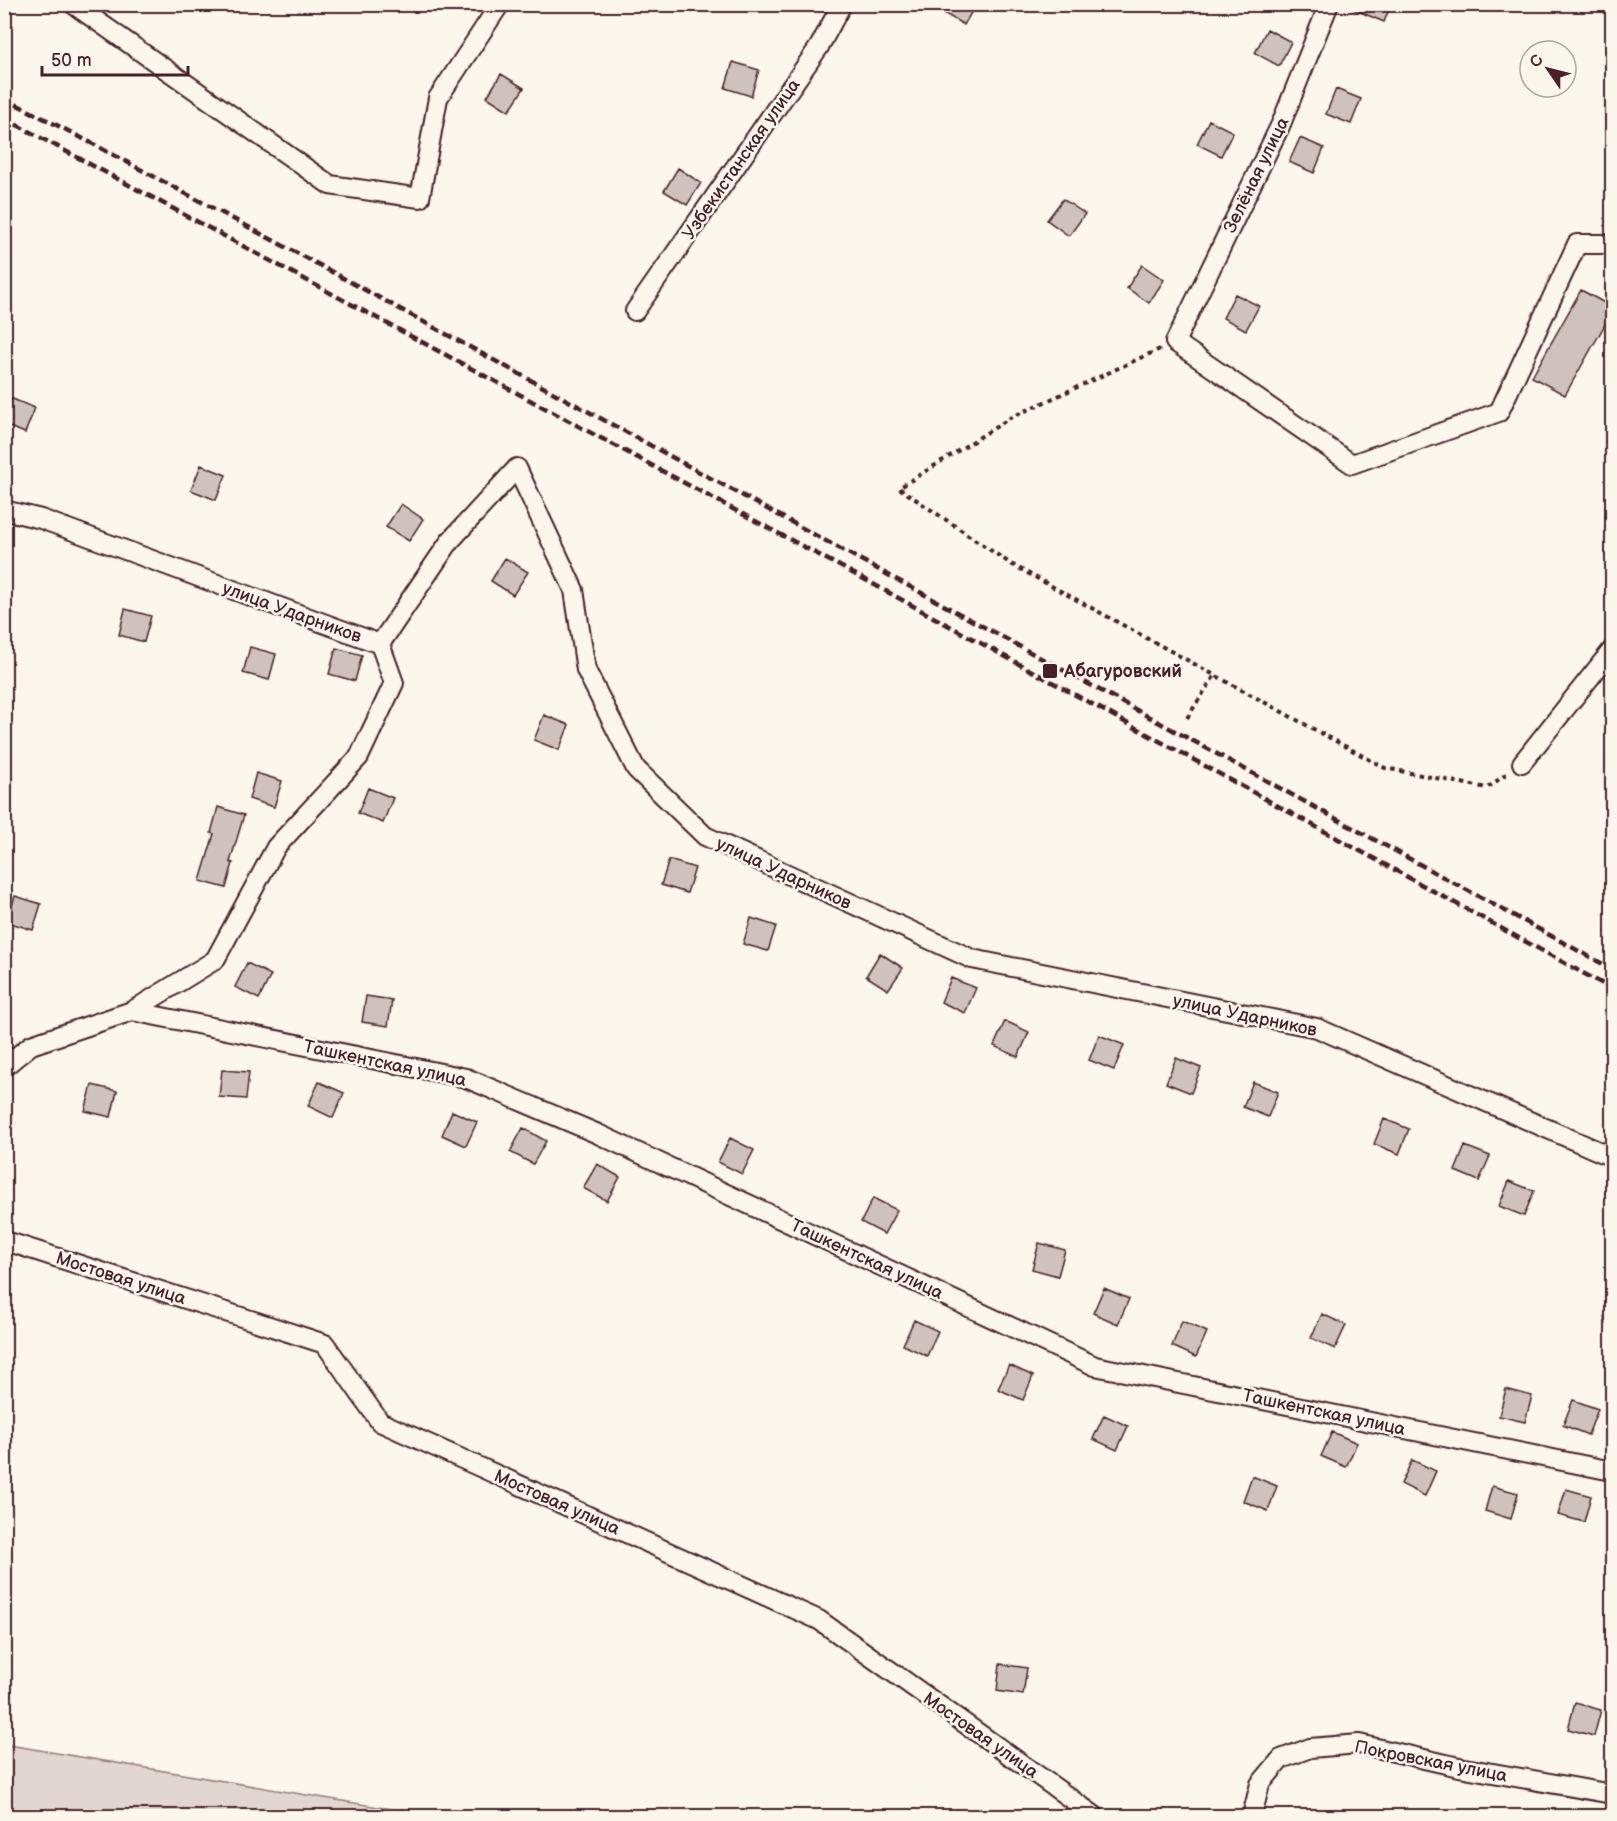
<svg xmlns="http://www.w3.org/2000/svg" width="1617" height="1821" font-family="'Balsamiq Sans',sans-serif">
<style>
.green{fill:#e2d7d0;stroke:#967b7e;stroke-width:1.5}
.building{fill:#cfc2bc;stroke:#4a1f2b;stroke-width:1.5}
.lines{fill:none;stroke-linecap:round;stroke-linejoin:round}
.street-casing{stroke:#4a1f2b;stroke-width:22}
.path{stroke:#4a1f2b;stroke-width:4;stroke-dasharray:4.5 4.5;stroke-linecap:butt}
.street{stroke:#fbf7ec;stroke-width:18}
.rail{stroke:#4a1f2b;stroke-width:4.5;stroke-dasharray:9 4.5;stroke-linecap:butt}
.poi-dot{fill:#4a1f2b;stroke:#fbf7ec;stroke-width:2}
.labels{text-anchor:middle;stroke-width:5;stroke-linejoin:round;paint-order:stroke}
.street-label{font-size:18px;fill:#4a1f2b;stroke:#fbf7ec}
.poi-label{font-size:18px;font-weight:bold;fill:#4a1f2b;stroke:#fbf7ec;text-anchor:start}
</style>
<rect width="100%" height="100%" fill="#fbf7ec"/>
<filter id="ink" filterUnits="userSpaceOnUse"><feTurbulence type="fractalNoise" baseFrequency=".0167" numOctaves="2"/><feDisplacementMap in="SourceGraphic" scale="12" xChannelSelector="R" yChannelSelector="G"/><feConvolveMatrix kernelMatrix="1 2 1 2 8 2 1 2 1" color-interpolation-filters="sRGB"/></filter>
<g filter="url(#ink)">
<path class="green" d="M9,1745L432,1816H5V1747Z"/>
<path class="building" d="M928,4H976L964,25Z
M1341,4H1391L1384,22Z
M1267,29L1291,42L1279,66L1255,53Z
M733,62L759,70L751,96L725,88Z
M501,74L524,88L509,111L487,97Z
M1336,89L1361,99L1351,124L1326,114Z
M1209,120L1233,132L1221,156L1197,144Z
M1300,138L1324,148L1314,173L1289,162Z
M678,168L701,183L687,205L664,191Z
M1063,199L1085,214L1069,236L1047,220Z
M1142,265L1164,280L1149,303L1127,288Z
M1581,290L1612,307V312L1565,395L1532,377Z
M1235,294L1259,306L1246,330L1223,318Z
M10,398L35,408L25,433L4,425V413Z
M201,465L226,475L216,500L191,490Z
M401,504L423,519L409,541L386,527Z
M505,558L528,572L513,595L491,581Z
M125,609L151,616L144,642L119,635Z
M250,647L276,654L269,680L243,673Z
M336,648L362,655L355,681L329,674Z
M544,715L569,725L559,750L534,740Z
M256,773L282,781L274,807L249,799Z
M368,788L393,798L383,823L358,813Z
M218,807L244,815L230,862L233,863L226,888L200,881L214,834L211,833Z
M669,860L695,868L687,893L661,885Z
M15,896L41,904L33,930L7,922Z
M751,918L776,926L768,951L743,944Z
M880,953L903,968L888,990L866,976Z
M247,963L271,975L259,999L235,987Z
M951,978L976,988L965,1013L941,1002Z
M366,996L392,1000L388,1026L362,1022Z
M1005,1021L1029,1032L1018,1057L994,1046Z
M1099,1035L1124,1045L1114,1070L1089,1060Z
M1176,1058L1201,1068L1191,1093L1166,1083Z
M222,1070L249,1072L246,1099L219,1097Z
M319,1082L344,1093L333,1118L308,1106Z
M1253,1082L1278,1092L1268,1117L1243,1107Z
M92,1085L117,1091L111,1117L85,1111Z
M452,1111L477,1122L466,1146L442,1135Z
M1384,1119L1409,1129L1399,1154L1374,1144Z
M523,1128L546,1141L533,1164L510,1152Z
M730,1138L754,1150L742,1174L718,1162Z
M1465,1146L1490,1156L1479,1181L1455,1171Z
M597,1164L620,1177L607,1201L583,1188Z
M1509,1181L1534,1191L1524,1216L1499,1206Z
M873,1198L897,1210L884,1234L861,1222Z
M1039,1243L1065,1250L1058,1276L1032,1269Z
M1104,1288L1129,1299L1118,1324L1093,1313Z
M1322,1314L1346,1325L1335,1349L1311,1338Z
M914,1320L938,1331L927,1356L903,1345Z
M1182,1321L1207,1332L1196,1357L1172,1346Z
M1009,1365L1033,1376L1023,1400L998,1389Z
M1506,1389L1532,1396L1525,1422L1499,1416Z
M1573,1400L1598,1409L1588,1435L1563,1425Z
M1104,1415L1128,1426L1117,1450L1093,1439Z
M1332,1432L1357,1443L1346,1467L1321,1456Z
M1412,1460L1436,1471L1425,1496L1401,1484Z
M1252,1476L1277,1486L1268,1511L1243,1501Z
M1492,1486L1518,1493L1511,1519L1485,1511Z
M1566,1489L1591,1496L1584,1522L1558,1515Z
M1000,1664L1027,1668L1023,1695L997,1691Z
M1575,1703L1601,1710L1594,1736L1568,1729Z"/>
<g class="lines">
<defs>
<path id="street" d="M73,4L330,185L420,198L438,98L500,4
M1329,4L1281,124L1175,342L1352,464L1499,412L1577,244H1612
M635,311L819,47L842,4
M4,510L41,519L380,644L450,541L517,468L574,590L586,670L636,769L705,836L972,959L1317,1028L1612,1157
M1522,763L1612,650
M132,1011L466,1078L598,1134L1095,1366L1612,1471
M4,1067L31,1045L132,1011L215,960L276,847L359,757L394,683L380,644
M4,1242L12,1243L325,1344L380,1422L819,1620L1095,1816
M1252,1816L1260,1784L1281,1759L1310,1748L1359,1744L1459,1767L1612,1794"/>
</defs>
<use href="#street" class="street-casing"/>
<path class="path" d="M1160,349L1010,418L899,488L1011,564L1385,768L1487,788L1509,772
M1187,718L1215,675"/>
<use href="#street" class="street"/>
<path class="rail" d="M4,98L80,137L310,260L1612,969
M4,118L873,584L1612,989"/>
</g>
</g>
<rect class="poi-dot" x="1042" y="663" width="16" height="16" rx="3"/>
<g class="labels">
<g class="street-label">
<text transform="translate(741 159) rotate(-55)" y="6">Узбекистанская улица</text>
<text transform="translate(1256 175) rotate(-64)" y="6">Зелёная улица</text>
<text transform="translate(292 612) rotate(20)" y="6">улица Ударников</text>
<text transform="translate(784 873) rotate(25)" y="6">улица Ударников</text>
<text transform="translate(1245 1015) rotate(12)" y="6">улица Ударников</text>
<text transform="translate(385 1063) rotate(12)" y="6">Ташкентская улица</text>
<text transform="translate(867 1259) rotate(25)" y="6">Ташкентская улица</text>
<text transform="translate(121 1278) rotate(18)" y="6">Мостовая улица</text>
<text transform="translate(1324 1412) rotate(12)" y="6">Ташкентская улица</text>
<text transform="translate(557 1502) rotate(24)" y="6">Мостовая улица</text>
<text transform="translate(981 1735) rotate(35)" y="6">Мостовая улица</text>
<text transform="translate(1431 1761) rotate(11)" y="6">Покровская улица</text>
</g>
<g class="poi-label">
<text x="1064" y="677">Абагуровский</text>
</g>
</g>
<rect width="1617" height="1821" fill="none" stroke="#fbf7ec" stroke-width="24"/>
<rect x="12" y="12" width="1593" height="1797" fill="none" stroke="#4a1f2b" stroke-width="2" filter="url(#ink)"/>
<g transform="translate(1548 69) rotate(305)"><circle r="28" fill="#fbf7ec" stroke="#b4a19f" stroke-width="1.5"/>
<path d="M0-4.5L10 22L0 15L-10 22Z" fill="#4a1f2b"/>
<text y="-9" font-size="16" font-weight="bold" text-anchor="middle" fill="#4a1f2b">С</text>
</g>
<path d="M42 66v9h146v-9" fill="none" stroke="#4a1f2b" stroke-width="3"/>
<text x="51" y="66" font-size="18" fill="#4a1f2b" stroke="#fbf7ec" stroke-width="4.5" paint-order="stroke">50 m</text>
</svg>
